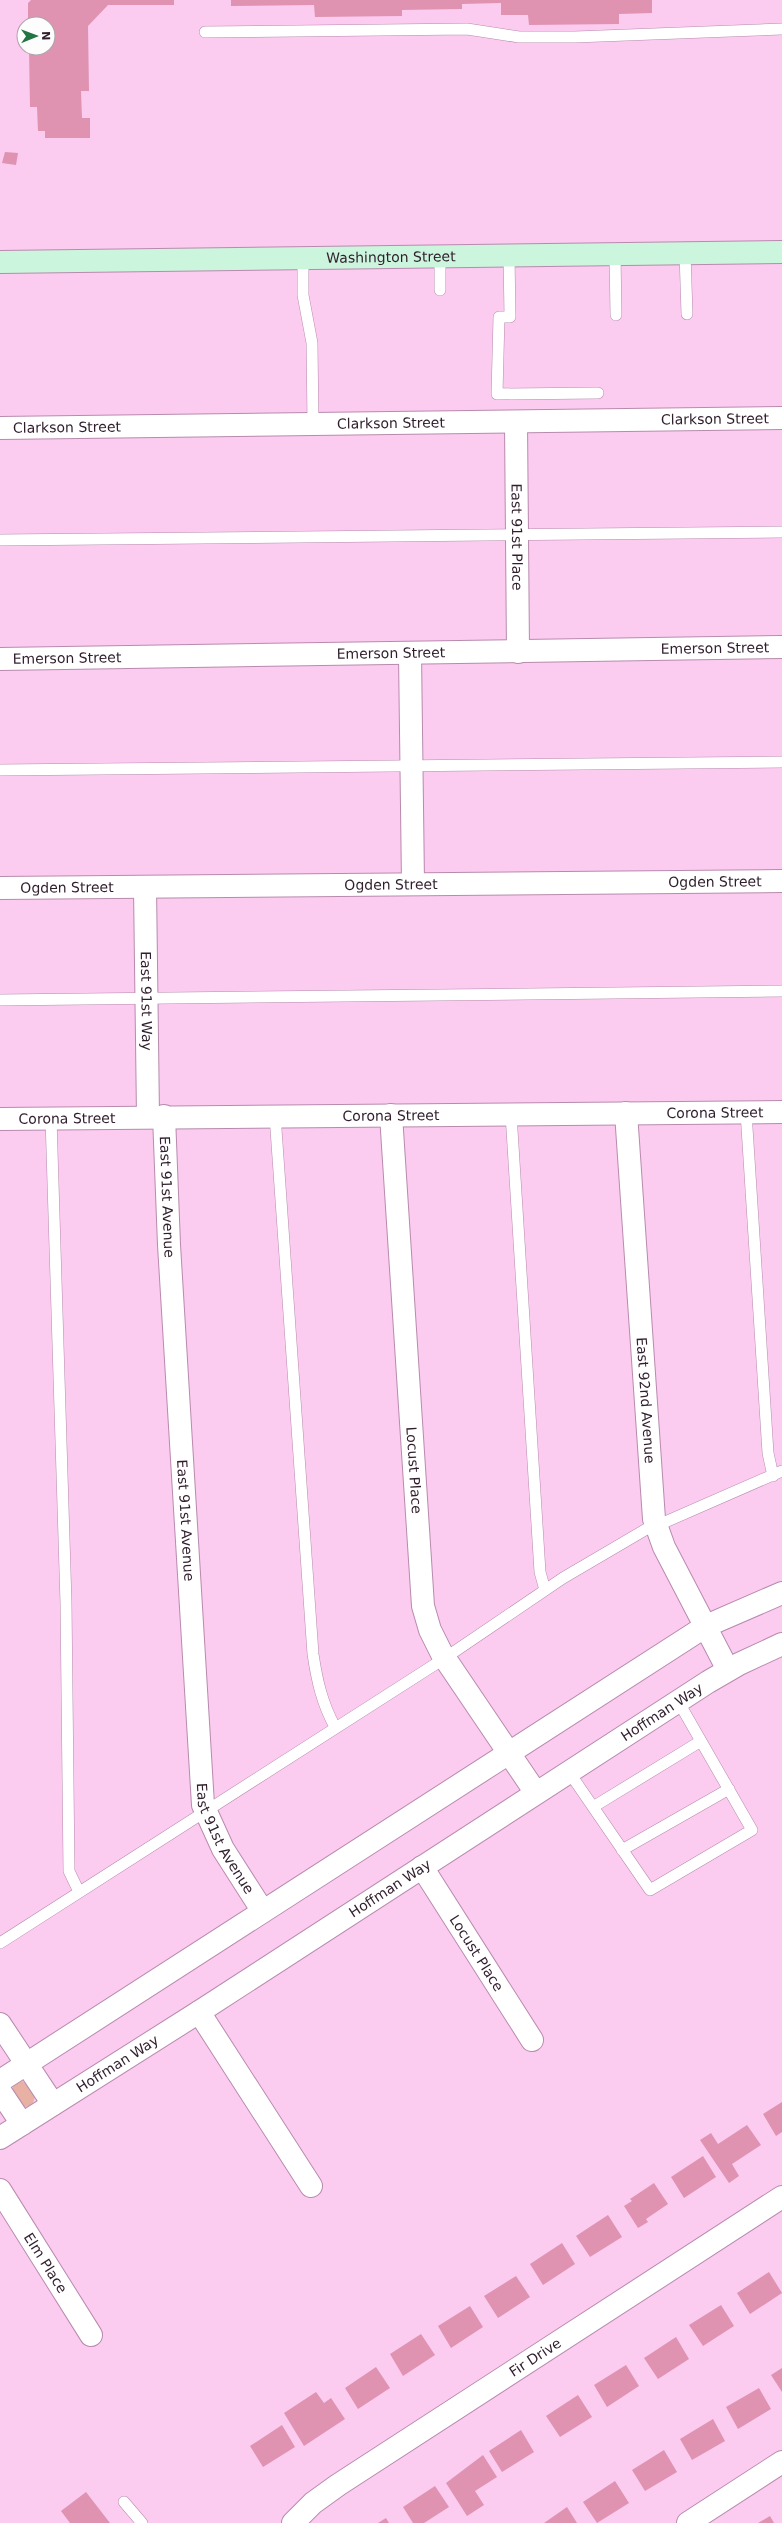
<svg xmlns="http://www.w3.org/2000/svg" width="782" height="2523" font-family="'DejaVu Sans',sans-serif">
<style>
.green{fill:#e8b1a4}
.building{fill:#df93b1}
.lines{fill:none;stroke-linecap:round;stroke-linejoin:round}
.service-casing{stroke:#b88bae;stroke-width:12}
.minor-casing{stroke:#b88bae;stroke-width:24}
.secondary-casing{stroke:#b88bae;stroke-width:24}
.service{stroke:#fff;stroke-width:11}
.minor{stroke:#fff;stroke-width:22}
.secondary{stroke:#ccf5dd;stroke-width:22}
.labels{text-anchor:middle;stroke-width:3;stroke-linejoin:round;paint-order:stroke}
.street-label{font-size:14px;fill:#301e2c;stroke:#fdfdfd}
</style>
<rect width="100%" height="100%" fill="#fbcbf0"/>
<path class="green" d="M22,2081L25,2083L35,2097L32,2106L23,2107L13,2092V2086Z"/>
<path class="building" d="M31,0H174V5H108L88,26L89,91H81L82,118H90V138H45V131H38L37,107H30L29,48H48V24H28V3Z
M231,0H652V13L619,14V24L529,25L528,15H501V3L462,4V9L402,10V16L315,17L314,5L231,6Z
M5,152L18,153L16,165L2,163Z
M782,2102V2132L776,2136L763,2114Z
M747,2125L761,2145L732,2164L739,2176L729,2183L700,2140L711,2133L718,2144Z
M703,2156L716,2177L684,2198L671,2177Z
M654,2183L668,2204L646,2219L648,2222L638,2228L624,2206L632,2201L630,2199Z
M608,2215L622,2237L590,2257L576,2236Z
M562,2243L575,2264L543,2285L530,2264Z
M769,2272L782,2293L750,2314L737,2293Z
M516,2276L530,2297L498,2318L484,2296Z
M721,2305L734,2326L703,2346L689,2325Z
M470,2306L483,2327L451,2348L438,2326Z
M421,2334L435,2355L403,2376L390,2354Z
M676,2337L689,2359L658,2379L644,2358Z
M626,2365L639,2386L607,2407L594,2385Z
M376,2367L390,2388L358,2409L345,2388Z
M782,2368V2392L771,2375Z
M759,2388L771,2409L738,2429L726,2407Z
M316,2392L324,2403L331,2398L345,2419L304,2446L284,2413Z
M578,2395L592,2417L560,2437L546,2416Z
M713,2419L725,2441L692,2460L680,2439Z
M282,2425L295,2447L263,2467L250,2446Z
M521,2430L534,2452L502,2472L489,2451Z
M664,2450L677,2472L645,2491L632,2470Z
M483,2455L497,2477L475,2491L484,2505L467,2516L446,2483Z
M615,2481L629,2503L597,2523L583,2502Z
M435,2486L449,2507L424,2523H413L403,2507Z
M86,2492L110,2523H70L61,2511Z
M567,2507L577,2523H544Z
M770,2516L774,2523H758Z
M386,2518L389,2523H378Z"/>
<g class="lines">
<defs>
<path id="service" d="M205,32L467,29L519,37H575L782,29
M685,253L687,314
M615,254L616,315
M509,255L510,317H499L497,394L598,393
M440,256V290
M303,258V295L312,343L313,424
M0,540L782,532
M0,770L782,762
M0,1000L782,991
M746,1112L768,1453L773,1476
M511,1114L540,1572L545,1590
M275,1115L313,1654C317,1681 322,1703 335,1727
M51,1118L66,1603L69,1871L79,1892
M656,1526L782,1471
M569,1772L650,1890L752,1830L678,1701
M593,1807L701,1741
M622,1850L729,1789
M0,1943L445,1658L563,1578L655,1524
M124,2502L142,2523"/>
<g id="minor">
<path id="s1" d="M516,422L518,652"/>
<path id="s2" d="M0,428L782,418"/>
<path d="M410,654L413,883"/>
<path id="s3" d="M0,659L782,647"/>
<path id="s4" d="M145,887L148,1116"/>
<path id="s5" d="M0,888L782,881"/>
<path id="s6" d="M626,1113L654,1519L664,1547L728,1670"/>
<path id="s7" d="M391,1115L423,1606L430,1630L442,1654L536,1793"/>
<path id="s8" d="M164,1116L169,1245L203,1805L223,1849L262,1910"/>
<path id="s9" d="M0,1119L782,1112"/>
<path id="s10" d="M422,1867L532,2040"/>
<path d="M199,2012L311,2186"/>
<path d="M0,2024L53,2104"/>
<path d="M0,2081L706,1626L782,1593"/>
<path d="M0,2091L22,2124"/>
<path id="s11" d="M0,2138L199,2012L708,1682L739,1664L782,1644"/>
<path id="s12" d="M0,2190L91,2335"/>
<path id="s13" d="M293,2523L313,2503L338,2485L782,2197"/>
<path d="M688,2523L782,2462"/>
</g>
<g id="secondary">
<path id="s14" d="M0,262L782,252"/>
</g>
</defs>
<use href="#service" class="service-casing"/>
<use href="#minor" class="minor-casing"/>
<use href="#secondary" class="secondary-casing"/>
<use href="#service" class="service"/>
<use href="#minor" class="minor"/>
<use href="#secondary" class="secondary"/>
</g>
<g class="labels">
<g class="street-label">
<text dy="5" stroke="none"><textPath href="#s14" startOffset="391">Washington Street</textPath></text>
<text dy="5" stroke="none"><textPath href="#s2" startOffset="715">Clarkson Street</textPath></text>
<text dy="5" stroke="none"><textPath href="#s2" startOffset="391">Clarkson Street</textPath></text>
<text dy="5" stroke="none"><textPath href="#s2" startOffset="67">Clarkson Street</textPath></text>
<text dy="5" stroke="none"><textPath href="#s1" startOffset="115">East 91st Place</textPath></text>
<text dy="5" stroke="none"><textPath href="#s3" startOffset="715">Emerson Street</textPath></text>
<text dy="5" stroke="none"><textPath href="#s3" startOffset="391">Emerson Street</textPath></text>
<text dy="5" stroke="none"><textPath href="#s3" startOffset="67">Emerson Street</textPath></text>
<text dy="5" stroke="none"><textPath href="#s5" startOffset="715">Ogden Street</textPath></text>
<text dy="5" stroke="none"><textPath href="#s5" startOffset="391">Ogden Street</textPath></text>
<text dy="5" stroke="none"><textPath href="#s5" startOffset="67">Ogden Street</textPath></text>
<text dy="5" stroke="none"><textPath href="#s4" startOffset="114">East 91st Way</textPath></text>
<text dy="5" stroke="none"><textPath href="#s9" startOffset="715">Corona Street</textPath></text>
<text dy="5" stroke="none"><textPath href="#s9" startOffset="391">Corona Street</textPath></text>
<text dy="5" stroke="none"><textPath href="#s9" startOffset="67">Corona Street</textPath></text>
<text dy="5" stroke="none"><textPath href="#s8" startOffset="81">East 91st Avenue</textPath></text>
<text dy="5" stroke="none"><textPath href="#s6" startOffset="288">East 92nd Avenue</textPath></text>
<text dy="5" stroke="none"><textPath href="#s7" startOffset="356">Locust Place</textPath></text>
<text dy="5" stroke="none"><textPath href="#s8" startOffset="405">East 91st Avenue</textPath></text>
<text dy="5" stroke="none"><textPath href="#s11" startOffset="787">Hoffman Way</textPath></text>
<text dy="5" stroke="none"><textPath href="#s8" startOffset="729">East 91st Avenue</textPath></text>
<text dy="5" stroke="none"><textPath href="#s11" startOffset="463">Hoffman Way</textPath></text>
<text dy="5" stroke="none"><textPath href="#s10" startOffset="102">Locust Place</textPath></text>
<text dy="5" stroke="none"><textPath href="#s11" startOffset="139">Hoffman Way</textPath></text>
<text dy="5" stroke="none"><textPath href="#s12" startOffset="86">Elm Place</textPath></text>
<text dy="5" stroke="none"><textPath href="#s13" startOffset="294">Fir Drive</textPath></text>
</g>
</g>
<g transform="translate(36 36) rotate(89)"><circle r="19" fill="#fdfdfd" stroke="#aba4a9"/>
<path d="M0-3L7 15L0 10L-7 15Z" fill="#227445"/>
<text y="-6" font-size="11" font-weight="bold" text-anchor="middle" fill="#301e2c">N</text>
</g>
</svg>
